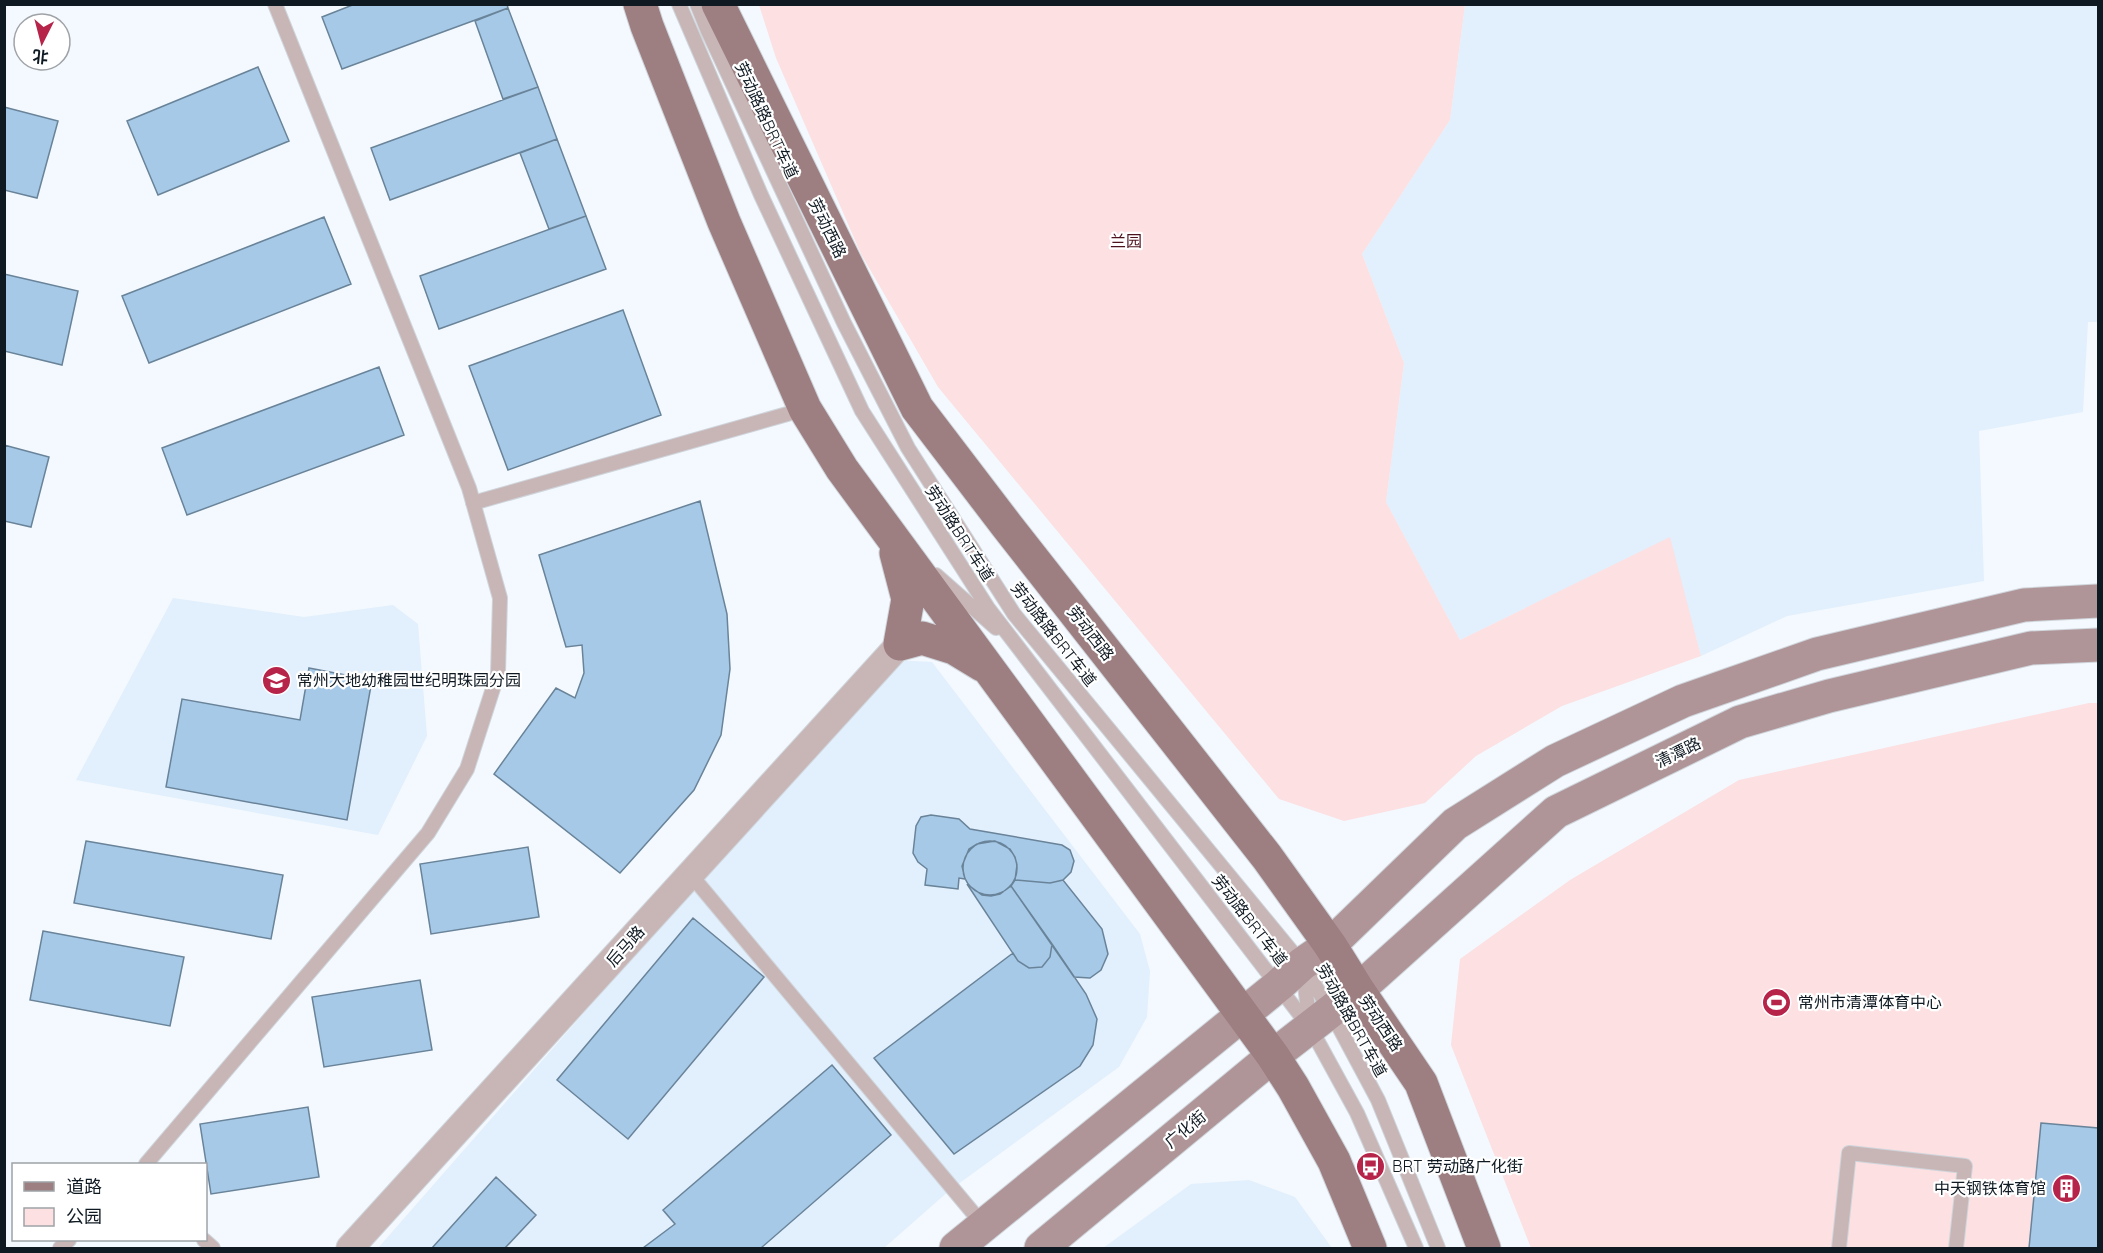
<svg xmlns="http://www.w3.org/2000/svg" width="2103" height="1253" font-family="Quicksand,'Noto Sans SC',sans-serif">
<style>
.built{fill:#e2effc}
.green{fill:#fce0e2}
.building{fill:#a6c9e7;stroke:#698399;stroke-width:1.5}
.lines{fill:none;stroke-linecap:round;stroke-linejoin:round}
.lane-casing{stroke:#cfd5db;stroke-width:16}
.street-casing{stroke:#cfd5db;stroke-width:29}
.secondary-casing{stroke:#cfd5db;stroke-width:35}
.primary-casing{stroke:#cfd5db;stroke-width:35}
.lane{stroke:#c8b6b7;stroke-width:14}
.street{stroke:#c8b6b7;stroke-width:27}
.secondary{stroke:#af9598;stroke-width:33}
.primary{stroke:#9d7e81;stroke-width:33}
.labels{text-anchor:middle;stroke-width:4.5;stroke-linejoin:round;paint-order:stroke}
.street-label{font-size:16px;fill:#0f1922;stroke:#fff}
.park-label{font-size:16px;fill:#4c121e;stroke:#fff}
.poi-label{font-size:16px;fill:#0f1922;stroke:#fff;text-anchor:start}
</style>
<rect width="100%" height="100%" fill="#f3f9fe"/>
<path class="built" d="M1465,5H2098V322H2088L2083,412L1979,431L1984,581L1787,616L1701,656L1669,538L1460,640L1386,502L1404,363L1362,254L1450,120Z
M173,598L304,617L393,605L418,624L427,736L378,835L76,780Z
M893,660L932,662L1140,934L1150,971L1147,1017L1119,1067L950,1190L884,1248H378Z
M1249,1180L1295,1197L1332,1248H1103L1191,1184Z"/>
<path class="green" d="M759,5H1465L1450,120L1362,254L1404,363L1386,502L1460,640L1670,537L1701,656L1562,706L1476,756L1425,803L1344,821L1279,799L938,387L861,254L776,58Z
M2089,703H2098V1248H1531L1451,1045L1460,959L1570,880L1739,780Z"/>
<path class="building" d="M355,4H507L508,8L342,69L322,17Z
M508,8L538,87L503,99L475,21Z
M258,67L289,141L158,195L127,121Z
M538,87L557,139L390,200L371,148Z
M4,107L58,121L37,198L4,190Z
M557,139L586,216L549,229L520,153Z
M586,216L606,269L439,329L420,276Z
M324,217L351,284L149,363L122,296Z
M4,274L78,291L62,365L4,351Z
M623,310L661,415L508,470L469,366Z
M379,367L404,435L187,515L162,448Z
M4,445L49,457L31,527L4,521Z
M700,501L727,614L730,669L721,735L694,790L620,873L494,774L556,688L575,698L584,673L582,645L566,647L539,555Z
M309,668L372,680L347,820L166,787L182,699L300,720Z
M931,815L959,819L970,829L1062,845L1070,850L1074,861L1071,872L1063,880L1050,883L1015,880L1017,865L1015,857L1010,849L995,841L977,844L969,849L962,866L965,879L959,878L958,889L925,885L927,869L918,862L913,853L916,826L921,817Z
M963 868a27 27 0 1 1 54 0a27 27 0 1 1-54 0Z
M86,841L283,875L271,939L74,903Z
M528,847L539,917L431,934L420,864Z
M1015,880L1050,883L1063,880L1102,929L1108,954L1101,970L1090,978L1074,977L1011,886Z
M967,884L982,895L991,896L1000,894L1011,886L1052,944L1050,957L1042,967L1029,968L1018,961Z
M693,918L764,977L628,1139L557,1080Z
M43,931L184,957L170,1026L30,1000Z
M1052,944L1086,994L1097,1019L1093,1045L1080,1066L954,1154L874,1058L1013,953L1018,961L1029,968L1042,967L1050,957Z
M420,980L432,1050L324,1067L312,997Z
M832,1065L891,1135L761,1248H643L675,1224L663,1210Z
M308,1107L319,1177L211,1194L200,1124Z
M2041,1123L2098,1128V1248H2029Z
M496,1177L536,1215L505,1248H432Z"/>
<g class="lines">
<defs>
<path id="lane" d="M679,4L761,195L862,411L988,608L1311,1029L1357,1113L1416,1248
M697,4L708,31L844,323L908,448L1014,614L1302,964L1331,1012L1378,1100L1438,1248
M473,503L805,409
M936,575L996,628
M691,875L984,1226
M1304,965L1346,985
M1303,970L1310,1025
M146,1164L428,833L467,769L498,673L500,598L469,488L275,4
M204,1240L213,1248
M60,1248L69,1240
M1839,1248L1849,1153L1965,1166L1956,1248"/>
<path id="street" d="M350,1248L900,644"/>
<path id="secondary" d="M956,1248L1279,985L1302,964L1330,945L1455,824L1555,761L1683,701L1817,654L2024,605L2098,601
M1041,1248L1273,1056L1358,990L1556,812L1740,722L1829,696L2031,648L2098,645"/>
<path id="primary" d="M640,4L647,26L724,222L805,409L842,469L1273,1056L1293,1087L1334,1161L1370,1248
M718,4L917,408L1007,526L1267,857L1330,945L1358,990L1421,1083L1484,1248
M896,553L908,599L900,644L922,638L954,648L982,665"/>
</defs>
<use href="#lane" class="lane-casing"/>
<use href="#street" class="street-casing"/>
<use href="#secondary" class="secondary-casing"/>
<use href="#primary" class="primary-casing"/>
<use href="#lane" class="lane"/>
<use href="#street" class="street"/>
<use href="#secondary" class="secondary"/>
<use href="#primary" class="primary"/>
</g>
<defs>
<symbol id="school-disc" viewBox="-11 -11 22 22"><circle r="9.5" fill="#b6244a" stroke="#fff"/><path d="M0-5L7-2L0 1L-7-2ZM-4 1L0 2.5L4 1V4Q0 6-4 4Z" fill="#fff"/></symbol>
<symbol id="stadium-disc" viewBox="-11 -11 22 22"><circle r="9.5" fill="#b6244a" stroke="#fff"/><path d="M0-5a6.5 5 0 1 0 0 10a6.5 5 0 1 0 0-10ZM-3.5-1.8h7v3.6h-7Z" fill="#fff"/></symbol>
<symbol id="bus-disc" viewBox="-11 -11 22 22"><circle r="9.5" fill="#b6244a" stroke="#fff"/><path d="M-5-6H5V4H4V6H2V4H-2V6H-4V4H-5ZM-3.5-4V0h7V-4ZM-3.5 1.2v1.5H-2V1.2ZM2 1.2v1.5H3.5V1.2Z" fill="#fff"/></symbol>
<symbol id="building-disc" viewBox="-11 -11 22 22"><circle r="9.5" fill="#b6244a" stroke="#fff"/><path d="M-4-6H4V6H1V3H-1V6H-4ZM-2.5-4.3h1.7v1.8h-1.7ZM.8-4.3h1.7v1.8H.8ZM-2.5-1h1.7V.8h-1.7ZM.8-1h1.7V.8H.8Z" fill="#fff"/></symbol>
</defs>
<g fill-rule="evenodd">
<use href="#school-disc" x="260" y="664" width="33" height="33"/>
<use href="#stadium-disc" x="1760" y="986" width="33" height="33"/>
<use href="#bus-disc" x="1354" y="1150" width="33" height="33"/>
<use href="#building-disc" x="2050" y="1172" width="33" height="33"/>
</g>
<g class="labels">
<g class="street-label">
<text transform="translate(767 120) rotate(65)" y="6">劳动路路BRT车道</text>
<text transform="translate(828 228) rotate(64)" y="6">劳动西路</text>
<text transform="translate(960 533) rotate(57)" y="6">劳动路BRT车道</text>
<text transform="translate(1091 633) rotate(52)" y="6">劳动西路</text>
<text transform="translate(1054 634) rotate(52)" y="6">劳动路路BRT车道</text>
<text transform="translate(1678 752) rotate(-26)" y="6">清潭路</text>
<text transform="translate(1250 920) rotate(52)" y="6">劳动路BRT车道</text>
<text transform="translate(625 946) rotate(-48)" y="6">后马路</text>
<text transform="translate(1352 1020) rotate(61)" y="6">劳动路路BRT车道</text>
<text transform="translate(1381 1023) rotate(56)" y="6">劳动西路</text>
<text transform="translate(1185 1129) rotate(-40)" y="6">广化街</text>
</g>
<g class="park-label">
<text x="1126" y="247">兰园</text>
</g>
<g class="poi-label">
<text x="297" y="686">常州大地幼稚园世纪明珠园分园</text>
<text x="1798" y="1008">常州市清潭体育中心</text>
<text x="1392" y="1172">BRT 劳动路广化街</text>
<text x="2046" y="1194" text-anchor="end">中天钢铁体育馆</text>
</g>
</g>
<rect width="2103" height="1253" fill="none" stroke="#0f1922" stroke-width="12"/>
<rect x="12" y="1163" width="195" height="78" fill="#ffffff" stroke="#9fa3a7" stroke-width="1.5"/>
<rect x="24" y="1182" width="30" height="9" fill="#9d7e81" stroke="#9fa3a7" stroke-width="1.5"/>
<text x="66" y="1193" font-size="18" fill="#0f1922">道路</text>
<rect x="24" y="1208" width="30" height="18" fill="#fce0e2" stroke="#9fa3a7" stroke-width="1.5"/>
<text x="66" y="1223" font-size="18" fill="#0f1922">公园</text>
<g transform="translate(42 42) rotate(186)"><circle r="28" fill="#ffffff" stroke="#9fa3a7" stroke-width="1.5"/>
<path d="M0-4.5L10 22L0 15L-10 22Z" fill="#b6244a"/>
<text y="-9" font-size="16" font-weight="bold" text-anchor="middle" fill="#0f1922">北</text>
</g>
</svg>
